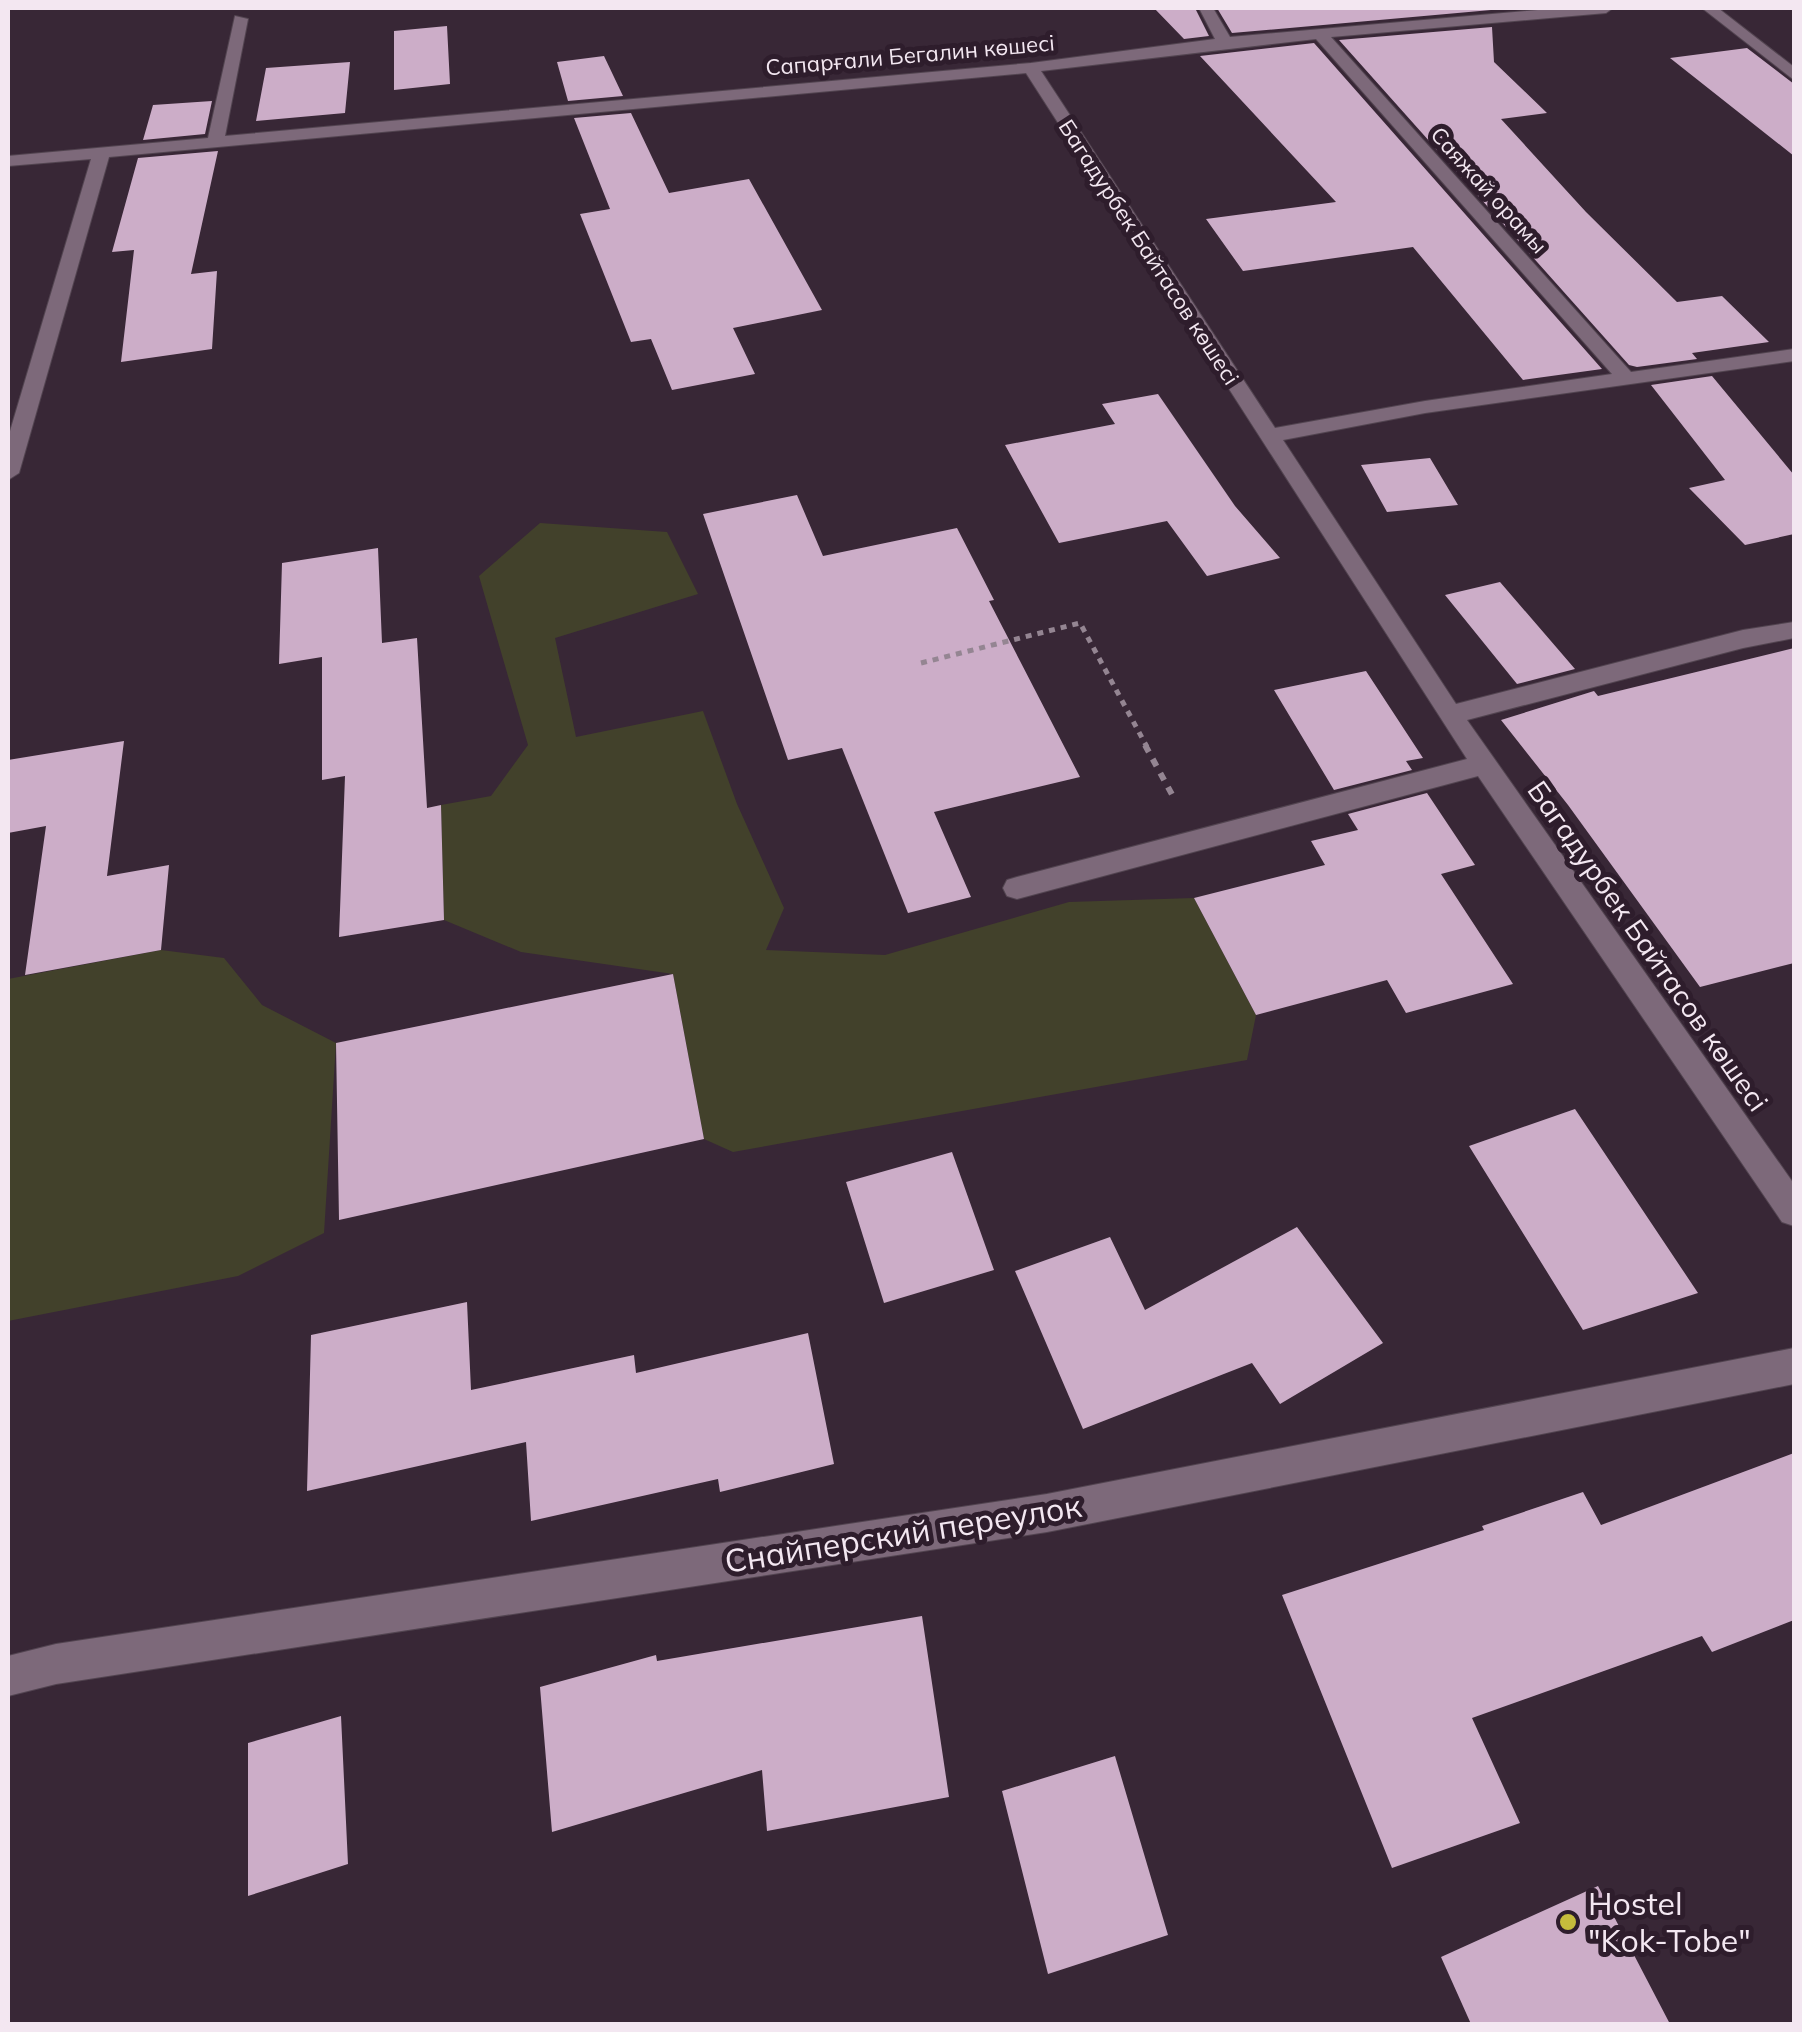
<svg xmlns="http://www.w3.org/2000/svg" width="1802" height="2032" font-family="Mulish,sans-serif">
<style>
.green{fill:#42412b}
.building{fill:#ccadc8}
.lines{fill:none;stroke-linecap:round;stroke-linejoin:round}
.minor-casing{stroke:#524450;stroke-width:2}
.path-far1{stroke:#948592;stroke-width:5;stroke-dasharray:6 6;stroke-linecap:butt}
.path{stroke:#948592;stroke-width:6;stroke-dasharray:8 8;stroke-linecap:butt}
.minor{fill:#7d697a;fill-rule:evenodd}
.poi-dot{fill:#c6bc3c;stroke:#2e1d2c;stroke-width:4}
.labels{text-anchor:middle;stroke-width:10;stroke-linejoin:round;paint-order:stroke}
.far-street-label{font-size:22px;fill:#f3e7f1;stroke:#2e1d2c}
.street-label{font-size:28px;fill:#f3e7f1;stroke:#2e1d2c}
.near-street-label{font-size:32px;fill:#f3e7f1;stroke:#2e1d2c}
.near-poi-label{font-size:32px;fill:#f3e7f1;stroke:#2e1d2c;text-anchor:start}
</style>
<rect width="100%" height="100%" fill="#382736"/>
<path class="green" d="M540,523L667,532L698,594L555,638L576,737L703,711L737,804L784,908L766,950L885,955L1069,902L1194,898L1256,1015L1247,1060L733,1152L704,1139L673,974L521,952L444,920L441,805L491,796L528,745L479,576Z
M161,950L224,958L262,1005L336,1043L324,1233L238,1276L8,1321V979Z"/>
<path class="building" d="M1154,8H1195L1209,36L1184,39Z
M1217,8H1491V10L1232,33Z
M447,26L450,84L394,90V31Z
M1492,27L1494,62L1547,113L1501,119L1586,212L1677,302L1722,296L1769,342L1692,353L1697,359L1637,367L1629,365L1339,40Z
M1314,43L1602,369L1523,380L1413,247L1243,271L1206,219L1336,202L1200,56Z
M1747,48L1794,84V156L1670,58Z
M604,56L623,96L568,101L557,62Z
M350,62L345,113L256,121L266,68Z
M212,101L205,134L143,140L153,105Z
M631,113L669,193L749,179L822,310L733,328L755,374L672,390L651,339L631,342L580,214L610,209L574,118Z
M218,151L191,274L217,271L212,349L121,362L134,250L112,252L138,158Z
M1712,376L1794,475V534L1745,545L1689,488L1725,480L1651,385Z
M1158,394L1235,506L1280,558L1207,576L1167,521L1059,543L1005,445L1115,424L1102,404Z
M1430,458L1458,505L1387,512L1361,465Z
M797,495L823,556L957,528L994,600L989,601L1080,777L934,812L971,897L908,913L842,748L788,760L703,514Z
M378,548L382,643L417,638L427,808L441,805L444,920L339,937L345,776L322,780V657L279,664L282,563Z
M1500,582L1575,669L1517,684L1445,595Z
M1794,648V963L1700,987L1568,805L1501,720L1594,691L1598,696Z
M1366,671L1423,758L1406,761L1412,770L1334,790L1274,690Z
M124,741L107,876L169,865L161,950L25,975L46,826L8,833V760Z
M1427,793L1475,865L1441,874L1513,984L1406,1013L1387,980L1256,1015L1194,898L1325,865L1311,841L1358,830L1348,814Z
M673,974L704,1139L339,1220L336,1043Z
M1575,1109L1698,1293L1583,1330L1469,1146Z
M952,1152L994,1270L884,1303L846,1182Z
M1297,1227L1383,1343L1280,1404L1252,1363L1083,1429L1015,1271L1110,1237L1145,1310Z
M467,1302L471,1390L634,1355L636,1373L808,1333L834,1464L720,1492L718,1479L531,1521L526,1442L307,1491L311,1335Z
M1794,1453V1620L1712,1652L1702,1636L1472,1718L1520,1823L1392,1868L1282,1595L1484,1530L1482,1526L1583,1492L1601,1525Z
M922,1616L949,1797L767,1831L762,1770L552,1832L540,1687L656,1655L657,1661Z
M341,1716L348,1864L248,1896V1743Z
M1115,1756L1168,1935L1048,1974L1002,1791Z
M1598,1886L1670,2024H1471L1441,1957Z"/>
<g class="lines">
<defs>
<path id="minor" d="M1199,8H1213L1230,37L1560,8H1613L1606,13L1331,37L1631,372L1794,349V361L1425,413L1283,440L1456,704L1743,630L1794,622V638L1743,648L1467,720L1794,1184V1226L1782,1222L1478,776L1017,899L1007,896L1003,888L1007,880L1017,877L1467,759L1026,73L109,157L19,473L8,480V438L91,159L8,166V156L208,138L235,16L248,19L225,136L1031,63L1215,39ZM1316,39L1612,374L1425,401L1275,428L1041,71Z
M1702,8H1718L1794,67V80Z
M1794,1348V1384L1047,1532L56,1684L8,1696V1656L56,1644L1047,1494Z"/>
</defs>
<use href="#minor" class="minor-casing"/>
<path class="path-far1" d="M921,663L1080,623L1147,747"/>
<path class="path" d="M1145,745L1175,800"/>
<use href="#minor" class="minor"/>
</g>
<circle class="poi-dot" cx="1568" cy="1922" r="10"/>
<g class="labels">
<g class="far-street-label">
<text transform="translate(910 55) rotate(-5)" y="8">Сапарғали Бегалин көшесі</text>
<text transform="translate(1489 190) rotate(48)" y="8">Саяжай орамы</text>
<text transform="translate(1149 252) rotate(57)" y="8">Багадурбек Байтасов көшесі</text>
</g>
<g class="street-label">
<text transform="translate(1648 946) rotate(55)" y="10">Багадурбек Байтасов көшесі</text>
</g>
<g class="near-street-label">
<text transform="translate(903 1534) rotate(-9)" y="11">Снайперский переулок</text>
</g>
<g class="near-poi-label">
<text x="1588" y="1915">Hostel<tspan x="1588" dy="37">"Kok-Tobe"</tspan></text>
</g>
</g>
<rect width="1802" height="2032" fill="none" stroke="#f3e7f1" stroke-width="20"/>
</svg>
